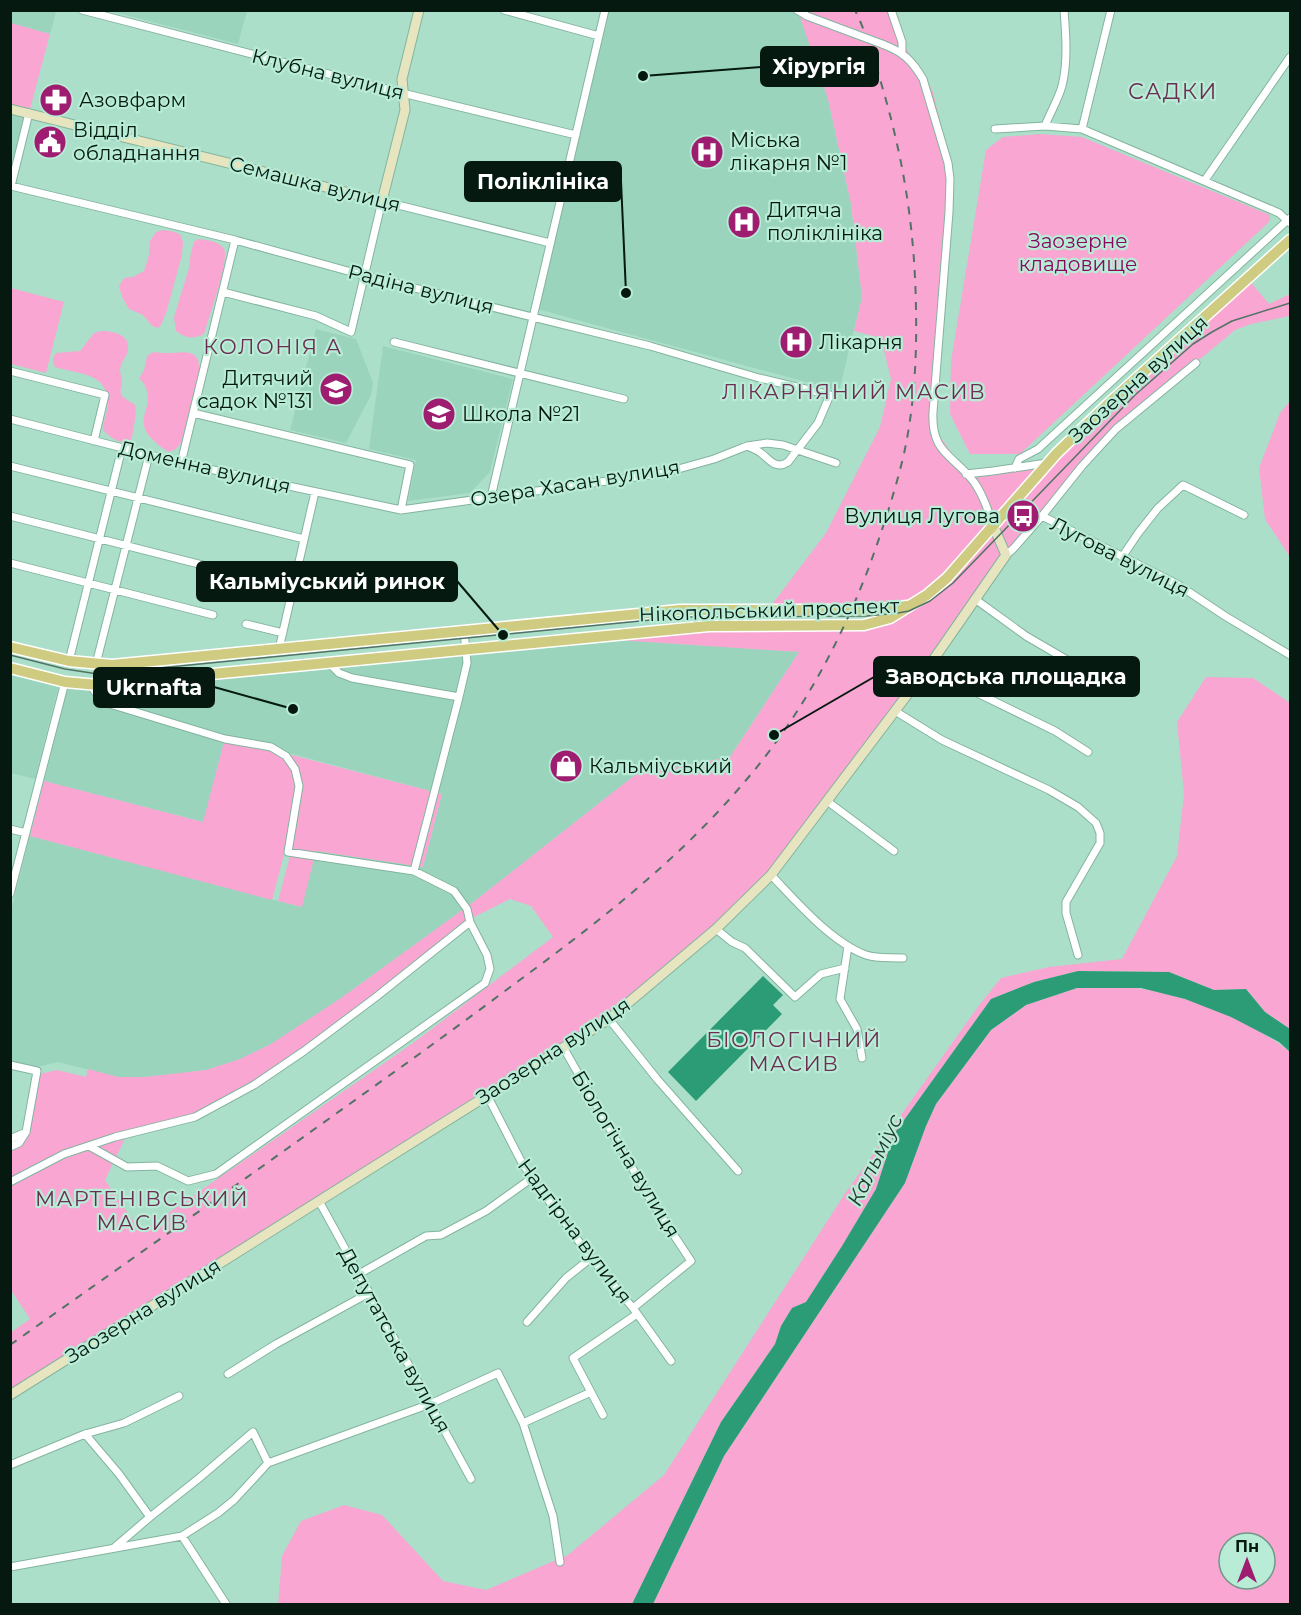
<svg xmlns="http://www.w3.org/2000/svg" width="1301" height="1615" font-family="Montserrat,sans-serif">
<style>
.built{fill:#9ad4bc}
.green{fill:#f9a6d2;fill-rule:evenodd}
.water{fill:#2c9c77}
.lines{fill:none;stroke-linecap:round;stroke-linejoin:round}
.street-casing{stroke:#83b49f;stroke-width:9}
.secondary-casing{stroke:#83b49f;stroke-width:11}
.primary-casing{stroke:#fff;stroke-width:13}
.street{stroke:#fff;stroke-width:7}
.secondary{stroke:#e7e5bf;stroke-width:9}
.primary{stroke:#cfcb80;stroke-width:10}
.tram{stroke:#517365;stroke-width:1.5}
.rail{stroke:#517365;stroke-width:2;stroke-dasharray:8 8;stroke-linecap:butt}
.street-bridge-casing{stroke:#83b49f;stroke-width:9;stroke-linecap:butt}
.street-bridge{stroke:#fff;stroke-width:7}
.labels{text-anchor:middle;stroke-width:4.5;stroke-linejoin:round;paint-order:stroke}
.street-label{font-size:20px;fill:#051911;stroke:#b9ecd6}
.poi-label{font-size:20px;fill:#051911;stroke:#b9ecd6;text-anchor:start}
.park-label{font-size:20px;fill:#88085f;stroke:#b9ecd6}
.neighbourhood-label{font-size:21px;letter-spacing:1.5px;fill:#6b2d51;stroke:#b9ecd6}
.water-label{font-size:21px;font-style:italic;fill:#20382e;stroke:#b9ecd6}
.quarter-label{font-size:22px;letter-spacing:1.5px;fill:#6b2d51;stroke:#b9ecd6}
.leader{fill:none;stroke:#051911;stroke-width:2}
.callout-dot{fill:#051911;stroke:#b9ecd6;stroke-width:2}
.callout{fill:#051911;stroke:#051911;stroke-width:2}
.callout-label{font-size:21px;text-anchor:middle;font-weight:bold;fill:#fff}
</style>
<rect width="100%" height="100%" fill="#acdfc9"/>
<path class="built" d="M790,10L801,18L828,99L851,205L862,297L839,391L537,309L607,11Z
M10,11H56L50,34L11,23Z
M110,11L247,10V11L238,44Z
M11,109L29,113L11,188Z
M316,329L356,339L373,383L371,395L346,443L290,430Z
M383,346L513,379L490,472L470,493L408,501L416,460L369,449Z
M603,639L799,652L730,757L635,775L472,903L341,998L271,1044L240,1059L206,1070L145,1077H118L58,1062L37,1067L11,1061V911L30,836L301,907L316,851L423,867L442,794L225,736L106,700L97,689Z
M10,672L59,684L35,779L11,773Z
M68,686L87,688L101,705L224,742L204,822L44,781Z"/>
<path class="green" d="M798,11H890L900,36L913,61L925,76L933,92L950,163L932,413L937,432L963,469L979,497L989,523L945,572L924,591L905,602L886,605L770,607L826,533L880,427L891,379L881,338L854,331L862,297L851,204L828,99Z
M11,23L50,34L29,113L11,109Z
M1040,134L1082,137L1270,215V221L1020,454H970L950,414L951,361L986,150L1003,137Z
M163,230L171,231L180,234L183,242L182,255L166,313L161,325L158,328L152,326L143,315L129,309L122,297L119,286L124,278L133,277L144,271L149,255L150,241L156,232Z
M198,239C207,240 219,241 224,249C230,259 208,320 204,334C193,339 187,339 176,331L174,317L189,268L191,252L194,242Z
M1248,279L1269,304L1290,294V316L1251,324L1235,330L1116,429L1013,549L771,875L609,1019L11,1395L10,1333L30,1319L11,1290V1151L22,1146L28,1134L40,1074L57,1070L86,1077L88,1069L118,1077H145L206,1070L240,1059L271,1044L341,998L472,903L635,775L730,757L799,652L603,639L710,629L863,628L927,596L1036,478ZM510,899L531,906L553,937L413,1043L141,1232L105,1180L128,1132L194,1115L252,1083L303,1049L375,996L470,919Z
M11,288L64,302L46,373L11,364Z
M101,331C115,331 133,336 127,353C126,358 122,361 121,366C118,372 123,377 122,384C121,388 119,393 123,397C126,400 132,402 135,405C137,411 133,436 130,443C118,443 111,438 103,430C103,420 108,412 108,403C108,372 76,374 55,367C52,362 52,358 56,353L80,351L94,333Z
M155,352C176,357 203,340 199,376L181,443L176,449L169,452C163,449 158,445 153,440C131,419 156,407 145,386C144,383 141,380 139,378C141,375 143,373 144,370C147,362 144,354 155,352Z
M1290,401V557L1265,519L1259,468L1280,413Z
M1046,459L1031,474L994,517L985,494L971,470L1032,464Z
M1206,677L1253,678L1290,703V1029L1265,1012L1246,989L1214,990L1169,972L1078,971L1034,982L991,999L894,1134L876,1189L842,1246L806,1302L792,1308L781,1326L775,1344L721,1422L632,1604H278L282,1556L301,1521L344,1505L382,1515L443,1581L486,1590L568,1555L664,1475L844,1195L980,1004L1001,978L1049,967L1122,959L1177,856L1184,794L1177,722Z
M224,742L272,751L284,758L293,770L296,786L285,851L272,900L30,836L44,781L203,822Z
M288,754L442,794L423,867L316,851L302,907L278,901L291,852L302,786Z
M1077,988C1097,988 1123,986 1142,989C1189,996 1253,1022 1290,1052V1604H653L724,1456L905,1183L926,1126L936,1104L991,1030L1026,1005ZM1229,1543H1265V1579H1229Z"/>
<path class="water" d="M1078,971L1169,972L1214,990L1246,989L1265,1012L1290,1029V1052L1279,1042L1231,1017L1185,999L1141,988H1077L1026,1005L991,1030L936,1104L926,1126L905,1183L724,1456L653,1604H632L721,1422L775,1344L781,1326L792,1308L806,1302L842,1246L876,1189L894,1134L991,999L1034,982Z
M763,976L783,995L773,1005L782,1014L696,1101L668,1072Z"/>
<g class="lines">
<defs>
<path id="street" d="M82,10L394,91L576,135
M504,10L599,36
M797,10L807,16
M891,10L902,42V52
M882,44C903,52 911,59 923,79L948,163L950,179L949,212L933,412C931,454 953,454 974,482C983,495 988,510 993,525
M1045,126C1050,113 1058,100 1062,86C1068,62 1066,35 1064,10
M995,129L1045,126L1082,129L1279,213L1290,223
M1082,129L1111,10
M1205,180L1290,57
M223,292L316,316L351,332L382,201L550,243
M394,342L624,399
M10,371L105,395L94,441
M193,413L410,465L401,510
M10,419L181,463L401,510L664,473L714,459L747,446C752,448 757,450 761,453C770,460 776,470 788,462L818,423L830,395L759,378L650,346L366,276L235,240L11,186L29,113
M747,446L767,443L783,445L836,463
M181,463L235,240
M10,466L304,539
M1015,468L1019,459L1038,449L1290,218
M966,474L993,471L1047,463
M491,497L605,10
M10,516L293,588
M1042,516L1177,584L1225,616L1290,655
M1006,555L1013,549L1042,516L1082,466L1116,429L1196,363
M1122,557L1139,532L1158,508L1183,485L1244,515
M10,563L213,615
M975,599L1026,636L1098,678L1114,680
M246,624L283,633
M279,649L315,492
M69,661L122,448
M329,663L339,673L352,678L459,697L467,663L464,631
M96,664L149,455
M929,666L965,687L1055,731L1088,752
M895,711L942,740L1049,790L1078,807L1096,823L1100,833V843L1066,902V913L1078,955
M827,801L894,851
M10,829L26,833
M414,871L459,697
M771,875C797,902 831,942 866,955C877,959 892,957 903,958
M10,894L65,682
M716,929L732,942L745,948L795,997L821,974L845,968
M848,946L840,999L857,1029L862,1058
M609,1019L657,1079L738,1171
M563,1047L650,1199L691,1261L633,1308
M10,1065L37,1071L26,1132L19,1143L10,1147
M487,1095L521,1161L532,1178L591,1258L633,1308L671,1361
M10,1139L26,1132
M89,1146L127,1167L157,1166L188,1181L216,1174L485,983L490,969L487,955L470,922L467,909L454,891L414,871L288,852L299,786L295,769L286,756L271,747L225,739L103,702L90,685
M10,1182L64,1154L115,1137L195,1117L254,1085L304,1051L376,997L470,922
M319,1201L471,1479
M359,1274L426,1236L441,1235L486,1211L532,1178
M527,1322L566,1278L591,1258
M228,1374L276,1344L369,1293
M603,1415L573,1358L637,1314
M523,1423L591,1392
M85,1434L119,1474L150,1517
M10,1465L85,1434L124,1423L179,1396
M182,1536L226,1604
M115,1547L150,1517L198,1479L253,1432L268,1463
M10,1567L182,1536L218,1513L234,1500L268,1463L430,1404L498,1373L523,1423L553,1516L560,1562"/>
<path id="secondary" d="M10,109L382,201L405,110L402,79L419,10
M10,1395L609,1019L716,929L771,875L929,666L1006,555L993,525"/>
<path id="primary" d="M10,647L69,661L112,665L680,610H871L907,606
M10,668L65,682L98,685L709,626L864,625L890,618L927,595L947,578L1057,453L1107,405L1290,240"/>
</defs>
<use href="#street" class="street-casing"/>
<use href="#secondary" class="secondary-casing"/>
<use href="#primary" class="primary-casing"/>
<use href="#street" class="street"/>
<use href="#secondary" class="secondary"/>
<use href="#primary" class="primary"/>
<path class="tram" d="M10,655L65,669L98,674L681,617L867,616L898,613L909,611L930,601L953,583L1135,395L1193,344L1212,332L1232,321L1290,303"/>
<path class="rail" d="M10,1345C135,1257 259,1169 383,1080C428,1048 473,1015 517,982C600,921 681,858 747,779C800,717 840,643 869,567C882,531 894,495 903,458C914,410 917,359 916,310C915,234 905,166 884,93C876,65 868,37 855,10"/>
<defs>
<path id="street-bridge" d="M807,16L882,44"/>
</defs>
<use href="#street-bridge" class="street-bridge-casing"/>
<use href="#street-bridge" class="street-bridge"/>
</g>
<defs>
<symbol id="pharmacy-disc" viewBox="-11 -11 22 22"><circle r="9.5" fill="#9e1d71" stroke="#b9ecd6"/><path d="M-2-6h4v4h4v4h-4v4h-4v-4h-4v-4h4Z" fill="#fff"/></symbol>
<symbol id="civic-disc" viewBox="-11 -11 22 22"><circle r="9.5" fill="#9e1d71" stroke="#b9ecd6"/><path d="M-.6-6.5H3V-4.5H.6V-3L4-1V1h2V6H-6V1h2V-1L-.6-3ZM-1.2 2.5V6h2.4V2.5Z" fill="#fff"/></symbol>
<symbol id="hospital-disc" viewBox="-11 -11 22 22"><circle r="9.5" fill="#9e1d71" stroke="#b9ecd6"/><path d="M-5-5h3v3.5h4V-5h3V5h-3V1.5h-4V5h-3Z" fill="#fff"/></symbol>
<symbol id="school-disc" viewBox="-11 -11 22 22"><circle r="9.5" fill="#9e1d71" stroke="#b9ecd6"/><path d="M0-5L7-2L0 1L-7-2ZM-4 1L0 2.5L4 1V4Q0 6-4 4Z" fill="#fff"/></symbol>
<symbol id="bus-disc" viewBox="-11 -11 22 22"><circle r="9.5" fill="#9e1d71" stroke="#b9ecd6"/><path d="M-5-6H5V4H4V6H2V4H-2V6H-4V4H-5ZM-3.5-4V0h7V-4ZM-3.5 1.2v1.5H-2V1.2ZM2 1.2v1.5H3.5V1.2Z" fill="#fff"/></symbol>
<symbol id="shop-disc" viewBox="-11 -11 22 22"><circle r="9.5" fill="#9e1d71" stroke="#b9ecd6"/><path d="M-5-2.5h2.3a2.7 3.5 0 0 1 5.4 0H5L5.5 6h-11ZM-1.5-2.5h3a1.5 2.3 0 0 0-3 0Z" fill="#fff"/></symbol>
</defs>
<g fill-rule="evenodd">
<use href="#pharmacy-disc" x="37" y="81" width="38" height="38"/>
<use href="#civic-disc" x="31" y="123" width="38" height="38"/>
<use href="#hospital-disc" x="688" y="133" width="38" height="38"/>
<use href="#hospital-disc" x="725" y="203" width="38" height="38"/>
<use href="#hospital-disc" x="777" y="323" width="38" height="38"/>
<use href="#school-disc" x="317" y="370" width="38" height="38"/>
<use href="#school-disc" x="420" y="395" width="38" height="38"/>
<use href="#bus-disc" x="1004" y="497" width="38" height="38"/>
<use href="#shop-disc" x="547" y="747" width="38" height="38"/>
</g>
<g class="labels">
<g class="street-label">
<text transform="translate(328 74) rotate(14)" y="7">Клубна вулиця</text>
<text transform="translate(315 184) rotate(14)" y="7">Семашка вулиця</text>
<text transform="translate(421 289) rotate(14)" y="7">Радіна вулиця</text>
<text transform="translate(1138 379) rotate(-42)" y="7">Заозерна вулиця</text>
<text transform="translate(205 467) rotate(13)" y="7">Доменна вулиця</text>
<text transform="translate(575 483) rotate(-9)" y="7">Озера Хасан вулиця</text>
<text transform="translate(1120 557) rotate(27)" y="7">Лугова вулиця</text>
<text transform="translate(769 610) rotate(-2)" y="7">Нікопольський проспект</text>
<text transform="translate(553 1051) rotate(-33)" y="7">Заозерна вулиця</text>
<text transform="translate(626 1154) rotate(59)" y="7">Біологічна вулиця</text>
<text transform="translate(575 1231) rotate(53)" y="7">Надгірна вулиця</text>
<text transform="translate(143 1311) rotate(-32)" y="7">Заозерна вулиця</text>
<text transform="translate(395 1340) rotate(61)" y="7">Депутатська вулиця</text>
</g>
<g class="poi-label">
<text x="79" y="107">Азовфарм</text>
<text x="73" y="137">Відділ<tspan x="73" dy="23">обладнання</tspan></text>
<text x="730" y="147">Міська<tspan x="730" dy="23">лікарня №1</tspan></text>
<text x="767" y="217">Дитяча<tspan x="767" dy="23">поліклініка</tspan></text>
<text x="819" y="349">Лікарня</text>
<text x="313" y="385" text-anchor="end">Дитячий<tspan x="313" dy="23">садок №131</tspan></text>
<text x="462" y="421">Школа №21</text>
<text x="1000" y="523" text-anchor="end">Вулиця Лугова</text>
<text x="589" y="773">Кальміуський</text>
</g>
<g class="park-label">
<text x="1078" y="248">Заозерне<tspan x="1078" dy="23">кладовище</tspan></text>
</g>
<g class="neighbourhood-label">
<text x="273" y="354">КОЛОНІЯ А</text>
<text x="854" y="399">ЛІКАРНЯНИЙ МАСИВ</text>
<text x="794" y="1047">БІОЛОГІЧНИЙ<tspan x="794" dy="24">МАСИВ</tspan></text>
<text x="142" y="1206">МАРТЕНІВСЬКИЙ<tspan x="142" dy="24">МАСИВ</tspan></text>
</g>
<g class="water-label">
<text transform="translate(875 1160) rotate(-64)" y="7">Кальміус</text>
</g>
<g class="quarter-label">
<text x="1173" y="99">САДКИ</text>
</g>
</g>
<path class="leader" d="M643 76L761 67M626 293L621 181M503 635L457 581M774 735L874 677M293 709L214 687"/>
<g class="callout-dot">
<circle cx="643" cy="76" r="6"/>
<circle cx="626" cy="293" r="6"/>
<circle cx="503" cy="635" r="6"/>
<circle cx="774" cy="735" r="6"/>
<circle cx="293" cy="709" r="6"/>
</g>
<g class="callout">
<rect x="761" y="47" width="117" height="39" rx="6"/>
<rect x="465" y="162" width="156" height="39" rx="6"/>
<rect x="197" y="562" width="260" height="39" rx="6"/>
<rect x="874" y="657" width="265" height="39" rx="6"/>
<rect x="94" y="668" width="120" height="39" rx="6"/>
</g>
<g class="callout-label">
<text x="819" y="74">Хірургія</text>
<text x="543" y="189">Поліклініка</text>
<text x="327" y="589">Кальміуський ринок</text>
<text x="1006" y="684">Заводська площадка</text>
<text x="154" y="695">Ukrnafta</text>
</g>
<rect width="1301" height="1615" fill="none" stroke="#051911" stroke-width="24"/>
<g transform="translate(1247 1561)"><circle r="28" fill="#b9ecd6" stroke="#719887" stroke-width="1.5"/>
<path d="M0-4.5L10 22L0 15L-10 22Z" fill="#9e1d71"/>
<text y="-9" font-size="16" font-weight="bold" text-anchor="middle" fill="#051911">Пн</text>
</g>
</svg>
